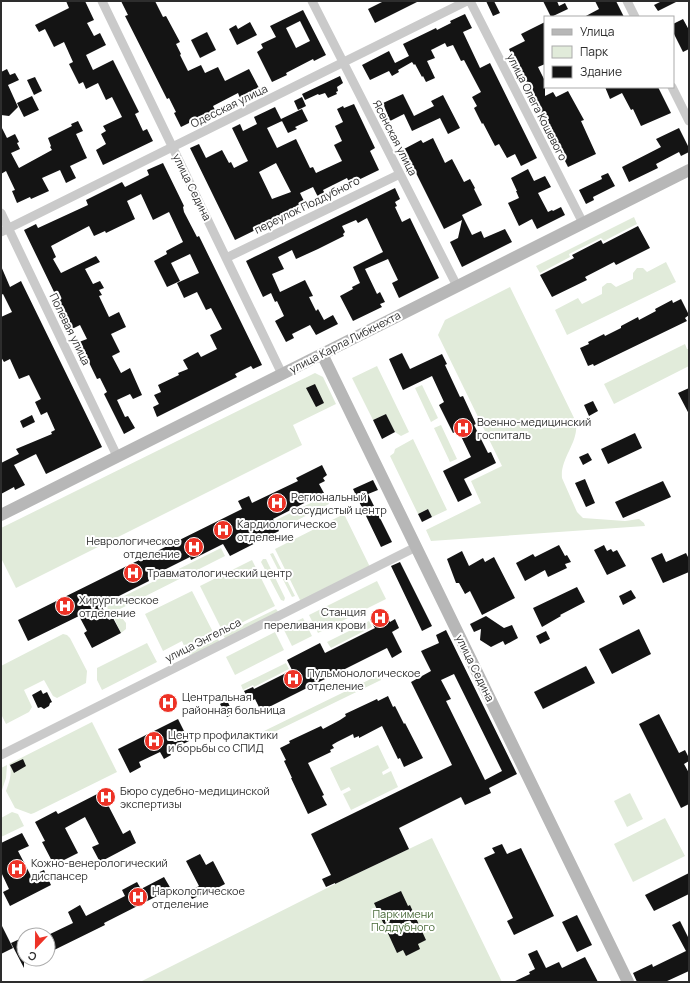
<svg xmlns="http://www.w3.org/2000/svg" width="690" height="983" font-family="Manrope,sans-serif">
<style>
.green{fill:#e1ebda}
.building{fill:#141414;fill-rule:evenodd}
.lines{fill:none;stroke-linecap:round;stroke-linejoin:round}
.street{stroke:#cacaca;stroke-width:9}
.secondary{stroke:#b7b7b7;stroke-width:12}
.labels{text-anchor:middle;stroke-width:4;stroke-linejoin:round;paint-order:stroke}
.street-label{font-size:11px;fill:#2d2d2d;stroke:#fff}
.poi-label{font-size:11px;fill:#2d2d2d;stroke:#fff;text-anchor:start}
.park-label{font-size:11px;fill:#496a39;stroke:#fff}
</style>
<rect width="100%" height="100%" fill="#fff"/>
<path class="green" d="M634,217L637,224L604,241L601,238L569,254L570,257L540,273L536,266Z
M666,262L676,282L567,335L555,310L578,298L582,304L602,294V287L607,283H611L616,287L633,279V273L637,268H643L647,272Z
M510,287L576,422C579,443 560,458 562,478L577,512L583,518L625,521L639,519L644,523L645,526L431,541L426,530L481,503L471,481L502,466L438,335L445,320Z
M685,344L687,349H689V366L614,404L604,384Z
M377,366L409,432L401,436L395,432L386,414L373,420L352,378Z
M315,373L323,377L336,404L293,425L302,445L16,588L1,558V528Z
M422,385L438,418L431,422L415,388Z
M441,425L457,459L450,462L434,428Z
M413,439L447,510L432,517L428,509L418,514L390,456L394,453L395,449Z
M325,496L329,504L280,529L276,520Z
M344,514L370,567L301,602L275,549Z
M221,548L225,556L110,614L106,605Z
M273,553L295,596L292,597L270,554Z
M263,559H266L285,598L284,601L281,600L261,562Z
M252,560L275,606L223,632L200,586Z
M377,581L386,599L318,633L309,615Z
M192,591L214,634L185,648L182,641L163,651L145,614Z
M276,609L279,613L226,640L223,635Z
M117,617L122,618L126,623V629L121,633L114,618Z
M303,618L312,636L292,646L283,628Z
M369,621L372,627L331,648L327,642Z
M275,632L284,650L235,675L226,657Z
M63,634L67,635L70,638L87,671L86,683L57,698L53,696L44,680L24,690L32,707L29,712L6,724L1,714V666Z
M218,639L220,643L191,658L188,653Z
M147,643L157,662L102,690L97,680V668Z
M286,663L289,669L254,687L253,685L243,690L241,685Z
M379,675L381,680L264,737L262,732Z
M92,722L117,772L34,813L31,814L15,808L6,791C9,783 13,772 9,764Z
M378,745L389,768L382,772L383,775L391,771L398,787L351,810L343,794L351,790L349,787L341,791L330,768Z
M7,765L6,778L2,790L1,791V768Z
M630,793L643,819L627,827L614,801Z
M12,812L18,814L24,826L1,837V818Z
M665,818L685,856L633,882L614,844Z
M432,838L502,982H140L335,884Z"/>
<path class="building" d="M66,1H85L94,20L87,23L94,36L100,33L106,45L86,55L93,70L113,60L139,112L135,114L143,131L147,129L153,141L103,165L96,150L106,144L101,134L106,131L103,126L122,117L112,97L106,100L98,83L86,89L83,82L79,84L69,64L73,62L64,42L54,47L45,29L39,32L35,25L69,8Z
M121,1H155L163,17L166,16L180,42L176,44L181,54L180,55L188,71L201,65L205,73L218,67L225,81L249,69L259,88L240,98L238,93L213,106L215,110L181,127L174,113L176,112L169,98L167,99L125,16L128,15Z
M384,1H419L375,23L368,9Z
M486,1H494L500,13L493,16Z
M543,1H557L559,6L565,3L568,9L551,17Z
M595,1H616L624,17H584L599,9Z
M662,1H678L658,11L654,5Z
M303,10L326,55L314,61L313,59L286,73L287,75L272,82L257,52L263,48L261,44L276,37L270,26ZM300,21L310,41L296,48L286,28Z
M465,14L472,28L463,32L480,68L490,63L537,158L521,166L515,154L507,158L499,144L495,146L483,123L482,124L474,108L477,106L472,97L481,92L464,60L461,61L453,45L447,47L445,43L431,50L435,58L427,61L435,78L426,82L423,76L422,77L415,64L414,65L412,62L398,70L399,72L392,76L389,71L370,80L362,65L389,51L395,63L409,56L403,44L436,28L437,30L451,23L450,21Z
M683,19L689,30V49L683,52L673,32V24Z
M250,22L257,35L237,45L229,29L236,25L238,29Z
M545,22V64L538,67L545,81V96L553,92L556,97L568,91L584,120L581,121L596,154L568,167L509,49L525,41L521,34Z
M207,32L216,50L200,58L191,40Z
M7,69L10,75L15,73L19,80L8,85L18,107L9,116L1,115V72Z
M340,76L343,83L337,87L338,91L336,92L337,94L328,98L325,93L319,95L318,94L305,100L302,94Z
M35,77L42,91L34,95L27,80Z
M605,87H658L671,113L641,126L633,109L631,110L622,93L610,99Z
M403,94L414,116L434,106L431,101L443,95L460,128L448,134L440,118L412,131L404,114L390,121L383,103Z
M32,96L39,110L24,117L17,103Z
M302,97L306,106L298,110L294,101Z
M354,104L375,148L370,151L379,170L350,184L347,178L323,190L326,196L319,199L313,187L300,193L306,205L235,240L190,148L199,144L206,158L222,150L229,163L231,162L234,168L248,161L232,128L240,124L243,131L257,124L254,117L275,107L282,121L267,128L277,148L296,139L310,168L313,167L316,173L342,161L334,145L342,141L335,126L343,122L337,109L343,106L344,108ZM276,163L291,192L272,199L259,172Z
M302,109L308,121L295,127L297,129L288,133L281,119Z
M78,121L83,131L76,134L87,158L70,166L76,178L66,183L60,170L42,178L49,191L31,199L30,197L17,203L12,191L15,190L6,171L1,174V126L7,138L15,134L19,142L17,143L20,149L11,153L19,168L52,150L50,147L51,146L48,138L72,126L71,124Z
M679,128L689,148V152L681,156L679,152L656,164L658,168L629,182L622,167L661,147L656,139Z
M433,138L445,163L452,159L464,182L470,179L475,188L474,189L482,205L462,215L472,235L481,231L484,238L505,229L512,242L462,267L450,242L458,238L462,220L444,229L404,149L421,140L423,143Z
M163,163L184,206L183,207L184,212L197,237L199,236L262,365L253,369L251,366L235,374L237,377L157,417L153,407L159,404L154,395L161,392L158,385L179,375L178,373L188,369L183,360L198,352L201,357L217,349L210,335L222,329L211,308L206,310L197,292L184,298L177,283L199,273L190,254L171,263L180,281L167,287L154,261L167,254L166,251L183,242L169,212L153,220L141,194L127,201L135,219L106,233L105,231L94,236L89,226L51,246L56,257L53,259L61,273L96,256L100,262L85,269L93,284L100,281L104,288L99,290L102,295L99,296L109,317L119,312L126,327L111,334L120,352L112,356L121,373L130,368L142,395L133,399L130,394L117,400L125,417L128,416L135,428L124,434L104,394L107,392L100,378L97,379L79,342L87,339L80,325L72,329L24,230L36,224L38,228L88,205L86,200L122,182L125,187L149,175L147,170Z
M528,169L534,181L545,176L551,187L538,193L548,212L552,210L553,211L561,207L565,215L537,229L532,219L519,226L508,203L519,198L516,191H517L511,178Z
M608,173L615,186L593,197L594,200L586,204L579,190L602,179L601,176Z
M395,188L400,199L395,202L397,206L395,207L402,222L410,218L439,278L399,298L392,283L398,280L388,259L365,269L377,294L380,292L385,302L380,304L382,307L353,321L340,296L353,289L352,287L360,283L353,267L383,252L367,218L358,223L356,220L342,226L345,232L343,234L344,236L318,249L296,259L292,250L278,257L284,269L272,274L280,292L305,280L313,296L309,297L316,311L318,309L324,320L333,315L338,324L316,335L310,325L292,334L294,338L286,342L275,321L284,316L277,301L275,302L271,293L263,297L246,261Z
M638,226L650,248L616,265L614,262L585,277L587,280L552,297L540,275L574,258L572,255L601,240L603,244Z
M1,266L10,287L21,281L102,447L46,474L36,454L14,465L25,485L15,490L14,487L1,494V463L19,454L16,449L52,434L51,432L55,430L47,412L41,415L35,402L41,399L29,375L19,379L10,359L4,362L1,357V317L12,312L3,294L1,295Z
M681,299L689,315L685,318L687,321L594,366L593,364L588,366L580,348L589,344L588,342L604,334L605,336L621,328V326L638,317L639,320L656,311L655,309L672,300L673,303Z
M402,353L410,369L442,354L447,364L445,365L460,397L463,396L476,424L474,425L488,453L491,452L496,463L464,479L472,495L458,502L443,471L471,457L458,430L453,433L439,405L444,402L432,376L403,390L389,359Z
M315,384L324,403L316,407L306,388Z
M689,388V414L678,393Z
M593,401L598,411L589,416L584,405Z
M386,414L395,432L382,439L373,420Z
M32,415L35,422L23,428L20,421Z
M635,433L642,448L608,464L601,449Z
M588,453L592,460L583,465L579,457Z
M322,465L327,475L323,478L325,481L319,484L324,493L273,519L279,531L230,556L223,544L191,560L190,557L148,578L149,581L101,605L109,620L113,618L121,633L92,648L84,633L87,631L79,616L28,641L18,620L242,509L238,501L249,496L252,503L298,481L296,478Z
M585,479L595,503L586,507L575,483Z
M373,480L378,490L368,494L392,542L381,547L353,489Z
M663,481L671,497L623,518L615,502Z
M428,509L432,517L422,522L418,514Z
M559,545L565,556L567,555L571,562L565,564L567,568L548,577L545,570L525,581L516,563L533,554L535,557Z
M604,545L607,551L611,549L613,552L617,550L626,566L607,575L594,550Z
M462,551L469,566L483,558L485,562L494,557L515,598L482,615L470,591L465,594L459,583H456L447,559Z
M662,553L666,562L686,553L689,559V572L663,583L651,558Z
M400,562L432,626L422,631L391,566Z
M577,587L585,602L560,615L561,616L542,627L533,608Z
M631,590L636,598L623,605L619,596Z
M385,612L390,622L395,619L399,628L392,632L402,652L392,658L387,648L261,711L255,699L250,702L244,691L253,687L254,689L292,670L287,660L320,643L325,653L375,628L370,619Z
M486,616L504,628L512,625L518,638L505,645L503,641L491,647L480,640L481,629L474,632L470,624Z
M639,629L651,654L612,674L599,649Z
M446,630L517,774L489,788L491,793L465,805L461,797L399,828L409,849L335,884V883L326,887L322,879L331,875L311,834L452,765L411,682L431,671L421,651L439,643L436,635ZM454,674L502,771L485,780L446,701L451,699L441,680Z
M546,631L550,639L540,644L536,636Z
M586,666L595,683L543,709L534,692Z
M41,690L43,694L47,692L52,702L50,703L49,706L44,709L41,707L38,708L32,695Z
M388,696L393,707L395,706L404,724L405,723L423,758L404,767L400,758L398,759L382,726L359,738V736L354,738L353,734L337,742L332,745L334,748L330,750L331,752L308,763L324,795L322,796L327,805L308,814L291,778H292L284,761L286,760L280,748L290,743L289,741L321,726L323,729L340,720L346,716L345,714L377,699L378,701Z
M227,700L233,714L227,717L220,704Z
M659,714L679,753L685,750L689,758V761L684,764L689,773V804L681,808L639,724Z
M178,719L189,741L169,751L171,755L164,759L160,752L139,762L141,767L130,773L118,749Z
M23,759L26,766L14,773L10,765Z
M107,789L113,802L108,805L123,834L130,830L136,843L100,862L92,847L99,844L85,817L65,828L78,853L54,865L42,842L45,841L35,822L56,811L58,814Z
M22,833L29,846L18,851L31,876L44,870L51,885L10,906L3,892L9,889L1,872V843Z
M502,844L507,854L521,848L554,916L514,935L507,921L513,918L484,858L495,853L492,848Z
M200,854L206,865L213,861L225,884L204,895L203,894L192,899L188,892L199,886L186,861Z
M689,873V894L654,911L645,895Z
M164,877L171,889L104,923L105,925L48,953V935L73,923L68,912L80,905L86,916L125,896L122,890L137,882L141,889Z
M401,891L408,906L410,905L426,940L418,944L420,949L406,956L403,950L397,953L374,903Z
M577,915L592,945L577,952L562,922Z
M680,921L689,939V971L665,982H637L633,973L652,964L653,967L686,951L672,925Z
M1,924L13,948L1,954Z
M24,937V968L11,943Z
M537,950L546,968L559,962L562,968L585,957L598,982H513L530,974L529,972L535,969L528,954Z"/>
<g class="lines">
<path class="street" d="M102,1L282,374
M312,1L457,286
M470,1L583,223
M627,1L635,17
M672,87L689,121
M1,213L117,456
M1,232L467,1
M226,258L400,174
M1,755L416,547"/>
<path class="secondary" d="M322,354L628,982
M1,515L689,170"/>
</g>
<defs>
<symbol id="hospital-disc" viewBox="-11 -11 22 22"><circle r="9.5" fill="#ed3226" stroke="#fff"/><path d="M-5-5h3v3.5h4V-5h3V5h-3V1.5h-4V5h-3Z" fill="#fff"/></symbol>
</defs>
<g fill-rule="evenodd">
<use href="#hospital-disc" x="452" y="417" width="22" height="22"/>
<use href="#hospital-disc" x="266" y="492" width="22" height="22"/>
<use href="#hospital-disc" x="212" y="519" width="22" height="22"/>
<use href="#hospital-disc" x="183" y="536" width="22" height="22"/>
<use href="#hospital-disc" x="122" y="562" width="22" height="22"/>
<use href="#hospital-disc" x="54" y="595" width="22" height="22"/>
<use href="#hospital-disc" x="369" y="607" width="22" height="22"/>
<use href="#hospital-disc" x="282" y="668" width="22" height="22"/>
<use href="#hospital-disc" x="157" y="692" width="22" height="22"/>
<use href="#hospital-disc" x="143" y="730" width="22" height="22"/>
<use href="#hospital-disc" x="95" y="786" width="22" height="22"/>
<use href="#hospital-disc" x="6" y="858" width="22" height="22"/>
<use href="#hospital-disc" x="127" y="886" width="22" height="22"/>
</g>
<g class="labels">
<g class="street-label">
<text transform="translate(229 106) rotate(-26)" y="4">Одесская улица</text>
<text transform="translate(537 107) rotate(63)" y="4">улица Олега Кошевого</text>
<text transform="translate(395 138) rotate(63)" y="4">Ясенская улица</text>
<text transform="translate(192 187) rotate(64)" y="4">улица Седина</text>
<text transform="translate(307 205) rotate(-26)" y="4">переулок Поддубного</text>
<text transform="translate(70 329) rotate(64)" y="4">Полевая улица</text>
<text transform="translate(345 342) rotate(-27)" y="4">улица Карла Либкнехта</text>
<text transform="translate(203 640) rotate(-27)" y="4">улица Энгельса</text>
<text transform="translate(475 668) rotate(64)" y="4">улица Седина</text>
</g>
<g class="poi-label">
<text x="477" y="426">Военно-медицинский<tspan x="477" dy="13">госпиталь</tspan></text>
<text x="291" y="501">Региональный<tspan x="291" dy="13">сосудистый центр</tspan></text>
<text x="237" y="528">Кардиологическое<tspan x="237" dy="13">отделение</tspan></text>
<text x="180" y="545" text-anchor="end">Неврологическое<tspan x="180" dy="13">отделение</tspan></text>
<text x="147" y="577">Травматологический центр</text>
<text x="79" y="604">Хирургическое<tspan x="79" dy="13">отделение</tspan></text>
<text x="366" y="616" text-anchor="end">Станция<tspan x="366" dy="13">переливания крови</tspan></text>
<text x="307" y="677">Пульмонологическое<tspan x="307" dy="13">отделение</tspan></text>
<text x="182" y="701">Центральная<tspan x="182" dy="13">районная больница</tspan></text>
<text x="168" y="739">Центр профилактики<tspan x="168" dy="13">и борьбы со СПИД</tspan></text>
<text x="120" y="795">Бюро судебно-медицинской<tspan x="120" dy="13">экспертизы</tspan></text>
<text x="31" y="867">Кожно-венерологический<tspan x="31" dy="13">диспансер</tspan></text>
<text x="152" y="895">Наркологическое<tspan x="152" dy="13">отделение</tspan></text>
</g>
<g class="park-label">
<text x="403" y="918">Парк имени<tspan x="403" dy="13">Поддубного</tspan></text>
</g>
</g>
<rect width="690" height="983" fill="none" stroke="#2d2d2d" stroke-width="4"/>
<rect x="544" y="16" width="130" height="72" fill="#ffffff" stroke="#ababab"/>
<rect x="552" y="29" width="20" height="6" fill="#b7b7b7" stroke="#ababab"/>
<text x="580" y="36" font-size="12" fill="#2d2d2d">Улица</text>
<rect x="552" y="46" width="20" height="12" fill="#e1ebda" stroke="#ababab"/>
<text x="580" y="56" font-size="12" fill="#2d2d2d">Парк</text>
<rect x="552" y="66" width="20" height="12" fill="#141414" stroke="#ababab"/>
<text x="580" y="76" font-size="12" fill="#2d2d2d">Здание</text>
<g transform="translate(36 947) rotate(202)"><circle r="19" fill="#ffffff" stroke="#ababab"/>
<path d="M0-3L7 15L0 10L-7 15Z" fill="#ed3226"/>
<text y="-6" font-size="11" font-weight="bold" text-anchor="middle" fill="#2d2d2d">С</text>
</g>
</svg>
